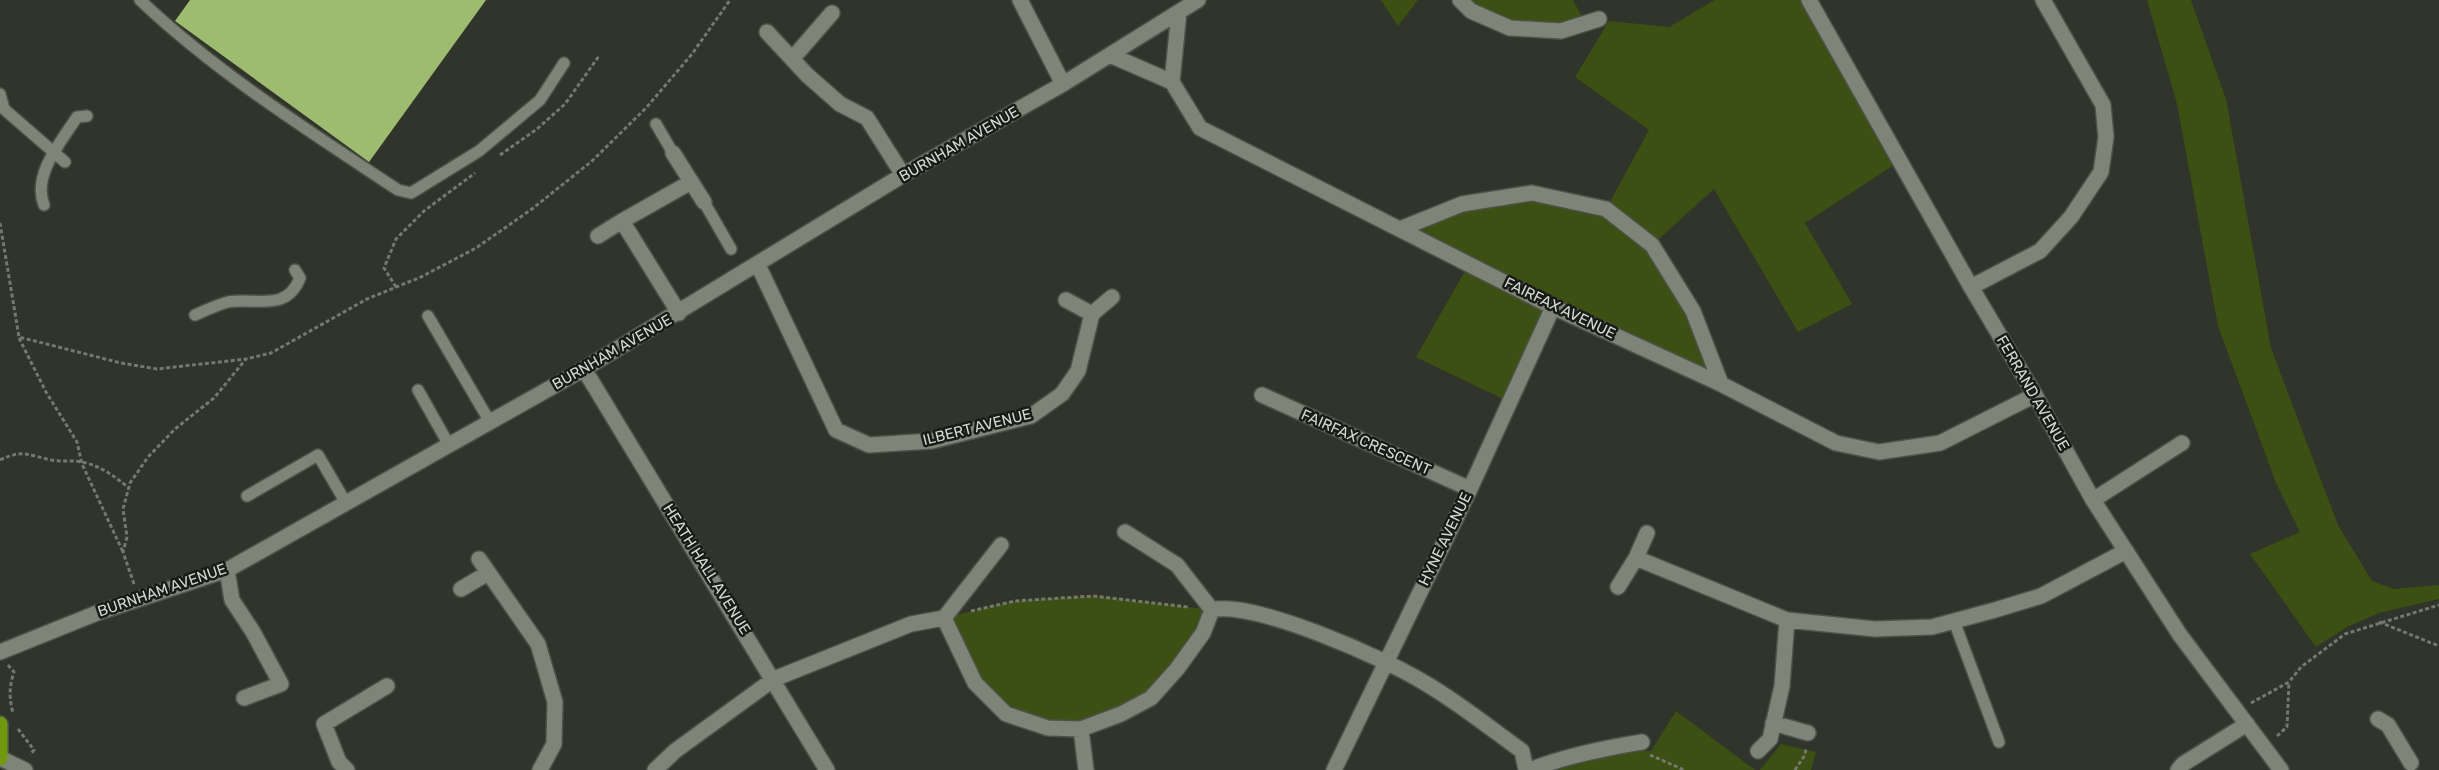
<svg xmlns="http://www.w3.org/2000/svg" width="2439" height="770" font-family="Rubik,sans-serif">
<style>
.green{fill:#3b5012}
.building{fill:#9ebc70}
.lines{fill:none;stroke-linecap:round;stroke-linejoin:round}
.lane-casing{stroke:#4d5148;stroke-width:14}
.street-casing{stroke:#4d5148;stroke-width:18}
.secondary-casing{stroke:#4d5148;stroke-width:18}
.highway-casing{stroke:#4d5148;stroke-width:18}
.path{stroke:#74786f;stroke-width:3;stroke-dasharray:4 2.5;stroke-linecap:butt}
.lane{stroke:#7e8478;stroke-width:11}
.street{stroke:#7e8478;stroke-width:15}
.secondary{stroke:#7e8478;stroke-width:15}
.highway{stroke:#709810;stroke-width:15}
.labels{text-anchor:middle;stroke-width:5;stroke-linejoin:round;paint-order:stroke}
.street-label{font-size:15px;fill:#d6d9d3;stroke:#191b16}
</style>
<rect width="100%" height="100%" fill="#30342a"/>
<path class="green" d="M1381,0H1418L1398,26Z
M1460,0H1573L1585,22L1510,28Z
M1715,0H1809L1900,161L1805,223L1852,304L1798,332L1714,189L1652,245L1721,384L1553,307L1509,402L1416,357L1469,264L1400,229L1462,204L1532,193L1606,209L1649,130L1575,77L1609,21L1669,27Z
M2147,0H2191L2226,99L2271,348L2338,525L2372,581L2394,589L2439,585V599L2379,613L2347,627L2316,647L2250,554L2300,532L2276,483L2218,326L2177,104Z
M1093,596L1212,610L1151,698L1081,729L1006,714L975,683L944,618L1015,601Z
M1676,711L1755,770H1558C1588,755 1617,751 1651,751Z
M1781,744L1816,752L1811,770H1760Z"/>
<path class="building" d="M190,0H486L369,162L175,21Z"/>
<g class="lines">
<defs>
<path id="lane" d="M140,0C217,73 309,131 398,190L411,193L479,151L540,100L564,63
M0,94L4,109L65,162
M656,124L673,153
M704,202L731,249
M44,205C32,175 61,142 77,117L87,116
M195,315C206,310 217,305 228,302C256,297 286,313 300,278L295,270
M428,316L490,422
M418,390L449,445
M247,496L318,455L346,503
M1954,621L1999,742"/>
<path id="street" d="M1020,0L1063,84
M1460,0L1471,11L1510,28L1561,31L1599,19
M767,32L807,75L840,104L867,118L903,175
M1110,55L1172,82L1200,128L1553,307L1721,384L1836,443L1879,452L1940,443L2035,395
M792,59L832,13
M1172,82L1179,12
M673,153L704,202
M1400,229L1462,204L1532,193L1606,209L1652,245L1693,311L1721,384
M598,236L622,221
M758,265L836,430L869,445L932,441L1031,416L1062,394L1078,371L1092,314L1066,300
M1971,287L2040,251L2071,217L2101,172L2106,137L2103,105L2043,0
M679,313L622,221L691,182
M1092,314L1112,297
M584,369L827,770
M1262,395L1470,489
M2093,500L2182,443
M1125,532L1177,565L1212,610
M1636,558L1647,533
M479,559L538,644L555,702L554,744L540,770
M227,570L232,600L253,632L281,684L244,698
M1618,587L1636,558L1787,620L1875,629L1932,627L1995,610L2041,596L2126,551
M461,589L488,573
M944,618L1001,545
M0,652L97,613L227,570L584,369L903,175L1063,84L1198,0
M2378,719L2388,725L2411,763
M1773,723L1808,733
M1081,729L1086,770
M1758,751L1770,739L1782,686L1787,620
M347,770L339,762L324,724L387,686
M655,770L675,751L774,679L911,624L944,618L975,683L1006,714L1048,728L1081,729L1121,714L1151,698L1177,669L1203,633L1212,610C1254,600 1386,659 1425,683C1459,703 1490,728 1522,751L1526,770
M1334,770L1470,489L1553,307
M1530,770C1565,756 1605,748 1642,742
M2178,770L2183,764L2247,724"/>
<path id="secondary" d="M1809,0L1971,287L2035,395L2093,500L2180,635L2281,770
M0,758L25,770"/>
<path id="highway" d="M0,724V758"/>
</defs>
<use href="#lane" class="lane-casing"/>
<use href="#street" class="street-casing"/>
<use href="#secondary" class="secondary-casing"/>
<use href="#highway" class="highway-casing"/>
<path class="path" d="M500,155L537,129L565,104L599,56
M0,223L19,337L121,363L157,369L246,359L271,353L367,299L421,277L476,248L532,209L592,161L646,108L692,54L730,0
M396,287L384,268L396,239L424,211L475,173
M19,338L46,392L77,442L82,464L123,552
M0,460C23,449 28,455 51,460C61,462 72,460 82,462C101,466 114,476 129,488
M134,584L123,552L127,537L123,509L130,483L148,457L175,429L214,398L246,359
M971,611L1015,601L1093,596L1188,607
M2379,622L2439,646
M8,665L14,672C9,687 9,698 13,713
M2251,703L2289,682L2301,667L2345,634L2439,605
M18,729L34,750L30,755
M2277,736L2287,727L2289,682
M1650,755L1684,770
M1795,770L1805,755L1806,748"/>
<use href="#lane" class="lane"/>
<use href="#street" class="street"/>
<use href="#secondary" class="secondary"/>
<use href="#highway" class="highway"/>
</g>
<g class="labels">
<g class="street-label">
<text transform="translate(959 144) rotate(-30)" y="5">BURNHAM AVENUE</text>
<text transform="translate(1560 308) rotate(26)" y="5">FAIRFAX AVENUE</text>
<text transform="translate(612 352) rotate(-30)" y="5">BURNHAM AVENUE</text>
<text transform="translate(2033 393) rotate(60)" y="5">FERRAND AVENUE</text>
<text transform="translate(977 427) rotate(-14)" y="5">ILBERT AVENUE</text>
<text transform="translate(1366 442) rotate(24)" y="5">FAIRFAX CRESCENT</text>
<text transform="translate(1445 539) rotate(-64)" y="5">HYNE AVENUE</text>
<text transform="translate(707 569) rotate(58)" y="5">HEATH HALL AVENUE</text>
<text transform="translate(162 590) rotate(-19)" y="5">BURNHAM AVENUE</text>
</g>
</g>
</svg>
